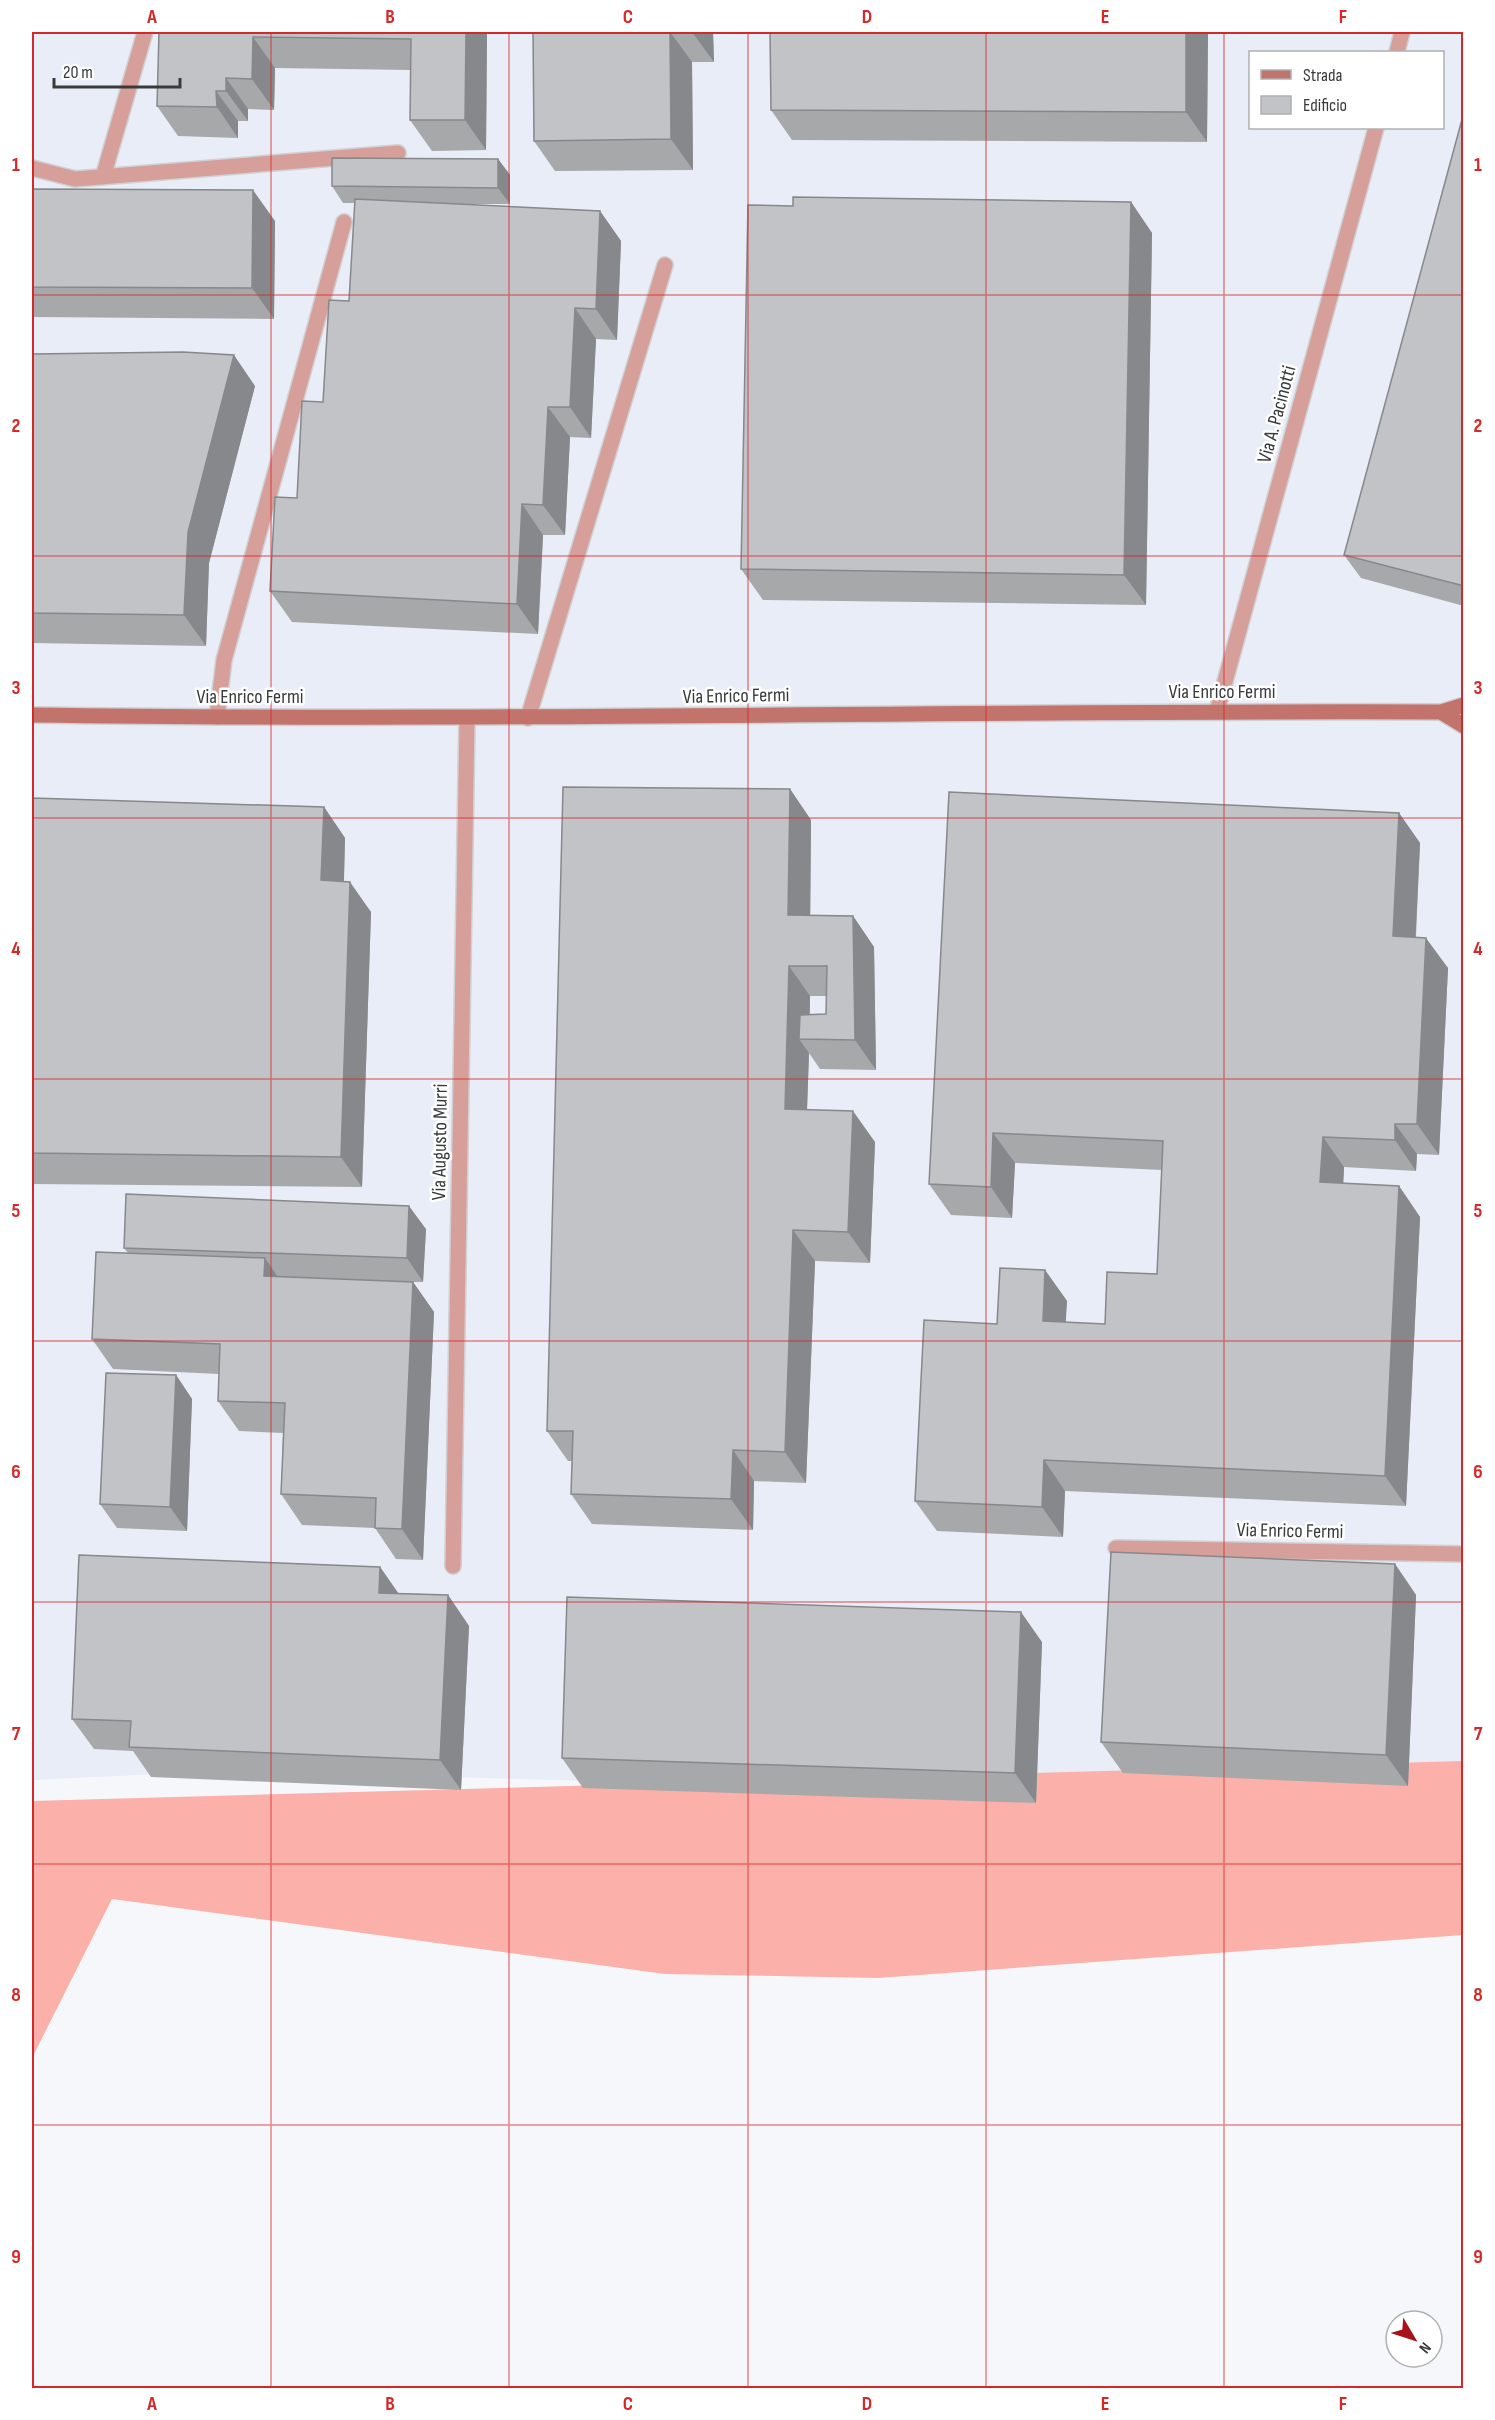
<svg xmlns="http://www.w3.org/2000/svg" width="1495" height="2420" font-family="'Sofia Sans Condensed',sans-serif">
<style>
.built{fill:#e8edf7;fill-rule:evenodd}
.forest{fill:#fbb0a9}
.lines{fill:none;stroke-linecap:round;stroke-linejoin:round}
.lane-casing{stroke:#d0d1d4;stroke-width:18}
.street-casing{stroke:#d0d1d4;stroke-width:18}
.secondary-casing{stroke:#d0d1d4;stroke-width:18}
.lane{stroke:#d69f99;stroke-width:15}
.street{stroke:#d69f99;stroke-width:15}
.secondary{stroke:#c2736b;stroke-width:15}
.wall{fill:#a6a8aa;fill-rule:evenodd}
.shaded-wall{fill:#87888b}
.building{fill:#c1c3c6;stroke:#87888b;stroke-width:1.5}
.grid{fill:none;stroke:#d62828;stroke-width:1.5;stroke-opacity:0.55}
.labels{text-anchor:middle;stroke-width:5;stroke-linejoin:round;paint-order:stroke}
.street-label{font-size:20px;fill:#393a3b;stroke:#fff}
.neatline{fill:none;stroke:#d62828;stroke-width:2}
.grid-label{font-size:20px;text-anchor:middle;font-weight:bold;fill:#d62828}
</style>
<rect width="100%" height="100%" fill="#f6f7fa"/>
<path class="built" d="M32,32H1463V1776L1208,1798L224,1771L32,1780ZM1250,52H1442V128H1250Z"/>
<path class="forest" d="M1463,1761V1935L878,1978L665,1974L112,1899L32,2058V1801Z"/>
<g class="lines">
<defs>
<path id="lane" d="M32,168L75,179L398,153
M103,177L145,32
M217,717L224,660L344,222
M528,718L665,265"/>
<path id="street" d="M1397,52L1402,32
M1217,711L1376,128
M1116,1548L1464,1554
M453,1566L467,719"/>
<path id="secondary" d="M1441,712L1464,726
M32,715C501,722 971,710 1441,712L1464,705"/>
</defs>
<use href="#lane" class="lane-casing"/>
<use href="#street" class="street-casing"/>
<use href="#secondary" class="secondary-casing"/>
<use href="#lane" class="lane"/>
<use href="#street" class="street"/>
<use href="#secondary" class="secondary"/>
</g>
<path class="wall" d="M159,32H487L486,150L432,151L410,120L411,70L275,68L274,110L248,109V121H238V138L178,136L157,106Z
M533,32H713L714,62H692L693,170L555,171L534,141Z
M770,32H1237V33L1208,32L1207,142L792,140L771,110Z
M1464,112V606L1361,578L1344,555Z
M498,159L510,175V204H457L600,211L621,241L617,340L596,339L591,438L570,437L565,535H543L538,634L292,622L270,591L297,498L349,301L355,203H343L332,186Z
M32,189L275,221L274,319L32,317Z
M1131,202L1152,233L1146,605L763,600L741,569L793,206Z
M32,354L255,386L209,563L206,646L32,643Z
M790,789L811,820L810,916H853L874,947L876,1070L820,1069L809,1053L807,1109L875,1142L870,1263L815,1261L806,1483L754,1481L753,1530L592,1524L571,1494L572,1461H568L547,1431ZM810,996H826V1014L810,1015Z
M32,798L324,807L345,838L344,881L371,912L362,1187L32,1184Z
M1399,813L1420,843L1416,937L1448,968L1439,1155L1417,1154L1416,1171L1344,1167L1343,1183L1399,1186L1420,1217L1406,1506L1065,1491L1063,1537L937,1531L915,1501L997,1324L1045,1270L1067,1301L1065,1322L1105,1324L1157,1274L1162,1170L1015,1163L1012,1218L951,1215L929,1184Z
M426,1229L423,1282H413L434,1312L423,1560L396,1559L375,1528L302,1525L281,1494L283,1433L239,1431L218,1401L219,1374L113,1369L92,1339L128,1253L124,1248Z
M176,1375L192,1399L187,1531L117,1528L100,1504Z
M1395,1564L1416,1595L1408,1786L1123,1773L1101,1742Z
M380,1567L398,1593L448,1595L469,1626L461,1790L151,1777L133,1751L94,1749L72,1719Z
M1042,1642L1036,1803L583,1788L562,1758Z"/>
<path class="shaded-wall" d="M466,32H487L486,150L465,120Z
M670,32L692,62L693,170L671,139Z
M692,32H713L714,62Z
M1186,32H1208L1207,142L1186,112Z
M253,37L275,68L274,110L252,79Z
M226,78L248,109V121L226,91Z
M216,91L238,121V138L217,107Z
M498,159L510,175V204L498,188Z
M253,190L275,221L274,319L252,288Z
M1131,202L1152,233L1146,605L1124,575Z
M600,211L621,241L617,340L596,309Z
M575,308L596,339L591,438L570,407Z
M234,355L255,386L209,563L206,646L184,615L188,532Z
M548,407L570,437L565,535L543,505Z
M522,504L543,535L538,634L517,604Z
M790,789L811,820L810,946L788,915Z
M324,807L345,838L343,911L321,880Z
M1399,813L1420,843L1414,967L1393,936Z
M350,882L371,912L362,1187L341,1157Z
M853,916L874,947L876,1070L855,1040Z
M1426,938L1448,968L1439,1155L1417,1124Z
M789,966L810,996L809,1039H799L809,1053L806,1139L785,1109Z
M853,1111L875,1142L870,1263L848,1232Z
M1395,1124L1417,1154L1416,1171L1395,1140Z
M993,1133L1015,1163L1012,1218L991,1187Z
M1323,1137L1344,1167L1342,1213L1320,1182Z
M1399,1186L1420,1217L1406,1506L1385,1476Z
M409,1206L426,1229L423,1282L407,1258Z
M793,1230L815,1261L806,1483L785,1452Z
M265,1258L286,1289L264,1276Z
M1045,1270L1067,1301L1064,1352L1043,1321Z
M413,1282L434,1312L423,1560L402,1529Z
M176,1375L192,1399L187,1531L170,1507Z
M733,1450L754,1481L753,1530L731,1499Z
M1044,1460L1065,1491L1063,1537L1042,1507Z
M1395,1564L1416,1595L1408,1786L1386,1755Z
M380,1567L401,1597L379,1593Z
M448,1595L469,1626L461,1790L440,1760Z
M1021,1612L1042,1642L1036,1803L1015,1773Z"/>
<path class="building" d="M159,32H466L465,120H410L411,39L253,37L252,79L226,78V91H216L217,107L157,106Z
M533,32H692H670L671,139L534,141Z
M770,32H1186V112L771,110Z
M1464,112V586L1344,555Z
M332,158L498,159V188L332,186Z
M32,189L253,190L252,288L32,287Z
M793,197L1131,202L1124,575L741,569L748,205L793,206Z
M355,199L600,211L596,309L575,308L570,407H548L543,505L522,504L517,604L270,591L275,497L297,498L302,401L323,402L329,300L349,301Z
M183,352L234,355L188,532L184,615L32,613V354Z
M563,787L790,789L788,915L853,916L855,1040L799,1039L800,1015L826,1014L827,966H789L785,1109L853,1111L848,1232L793,1230L785,1452L733,1450L731,1499L571,1494L573,1431H547Z
M949,792L1399,813L1393,936L1426,938L1417,1124H1395V1140L1323,1137L1320,1182L1399,1186L1385,1476L1044,1460L1042,1507L915,1501L924,1320L997,1324L1000,1268L1045,1270L1043,1321L1105,1324L1107,1272L1157,1274L1163,1141L993,1133L991,1187L929,1184Z
M32,798L324,807L321,880L350,882L341,1157L32,1153Z
M126,1194L409,1206L407,1258L124,1248Z
M96,1252L265,1258L264,1276L413,1282L402,1529L375,1528L376,1498L281,1494L285,1403L218,1401L220,1344L92,1339Z
M106,1373L176,1375L170,1507L100,1504Z
M1111,1552L1395,1564L1386,1755L1101,1742Z
M79,1555L380,1567L379,1593L448,1595L440,1760L129,1747L131,1721L72,1719Z
M567,1597L1021,1612L1015,1773L562,1758Z"/>
<path class="grid" d="M271,32V2388M509,32V2388M748,32V2388M986,32V2388M1224,32V2388M32,295H1464M32,556H1464M32,818H1464M32,1079H1464M32,1341H1464M32,1602H1464M32,1864H1464M32,2125H1464"/>
<g class="labels">
<g class="street-label">
<text transform="translate(1276 414) rotate(-75)" y="7">Via A. Pacinotti</text>
<text x="1222" y="698">Via Enrico Fermi</text>
<text transform="translate(736 695) rotate(-1)" y="7">Via Enrico Fermi</text>
<text x="250" y="703">Via Enrico Fermi</text>
<text transform="translate(439 1142) rotate(-89)" y="7">Via Augusto Murri</text>
<text transform="translate(1290 1530) rotate(1)" y="7">Via Enrico Fermi</text>
</g>
</g>
<rect width="1495" height="2420" fill="none" stroke="#ffffff" stroke-width="66"/>
<rect x="1249" y="51" width="195" height="78" fill="#ffffff" stroke="#b0b0b1" stroke-width="1.5"/>
<rect x="1261" y="70" width="30" height="9" fill="#c2736b" stroke="#b0b0b1" stroke-width="1.5"/>
<text x="1303" y="81" font-size="18" fill="#393a3b">Strada</text>
<rect x="1261" y="96" width="30" height="18" fill="#c1c3c6" stroke="#b0b0b1" stroke-width="1.5"/>
<text x="1303" y="111" font-size="18" fill="#393a3b">Edificio</text>
<g transform="translate(1414 2339) rotate(129)"><circle r="28" fill="#ffffff" stroke="#b0b0b1" stroke-width="1.5"/>
<path d="M0-4.5L10 22L0 15L-10 22Z" fill="#a8121b"/>
<text y="-9" font-size="16" font-weight="bold" text-anchor="middle" fill="#393a3b">N</text>
</g>
<path d="M54 78v9h126v-9" fill="none" stroke="#393a3b" stroke-width="3"/>
<text x="63" y="78" font-size="18" fill="#393a3b" stroke="#ffffff" stroke-width="4.5" paint-order="stroke">20 m</text>
<rect x="33" y="33" width="1429" height="2354" class="neatline"/>
<g class="grid-label">
<text x="152" y="23">A</text>
<text x="390" y="23">B</text>
<text x="628" y="23">C</text>
<text x="867" y="23">D</text>
<text x="1105" y="23">E</text>
<text x="1343" y="23">F</text>
<text x="16" y="171">1</text>
<text x="1478" y="171">1</text>
<text x="16" y="432">2</text>
<text x="1478" y="432">2</text>
<text x="16" y="694">3</text>
<text x="1478" y="694">3</text>
<text x="16" y="955">4</text>
<text x="1478" y="955">4</text>
<text x="16" y="1217">5</text>
<text x="1478" y="1217">5</text>
<text x="16" y="1478">6</text>
<text x="1478" y="1478">6</text>
<text x="16" y="1740">7</text>
<text x="1478" y="1740">7</text>
<text x="16" y="2001">8</text>
<text x="1478" y="2001">8</text>
<text x="16" y="2263">9</text>
<text x="1478" y="2263">9</text>
<text x="152" y="2410">A</text>
<text x="390" y="2410">B</text>
<text x="628" y="2410">C</text>
<text x="867" y="2410">D</text>
<text x="1105" y="2410">E</text>
<text x="1343" y="2410">F</text>
</g>
</svg>
